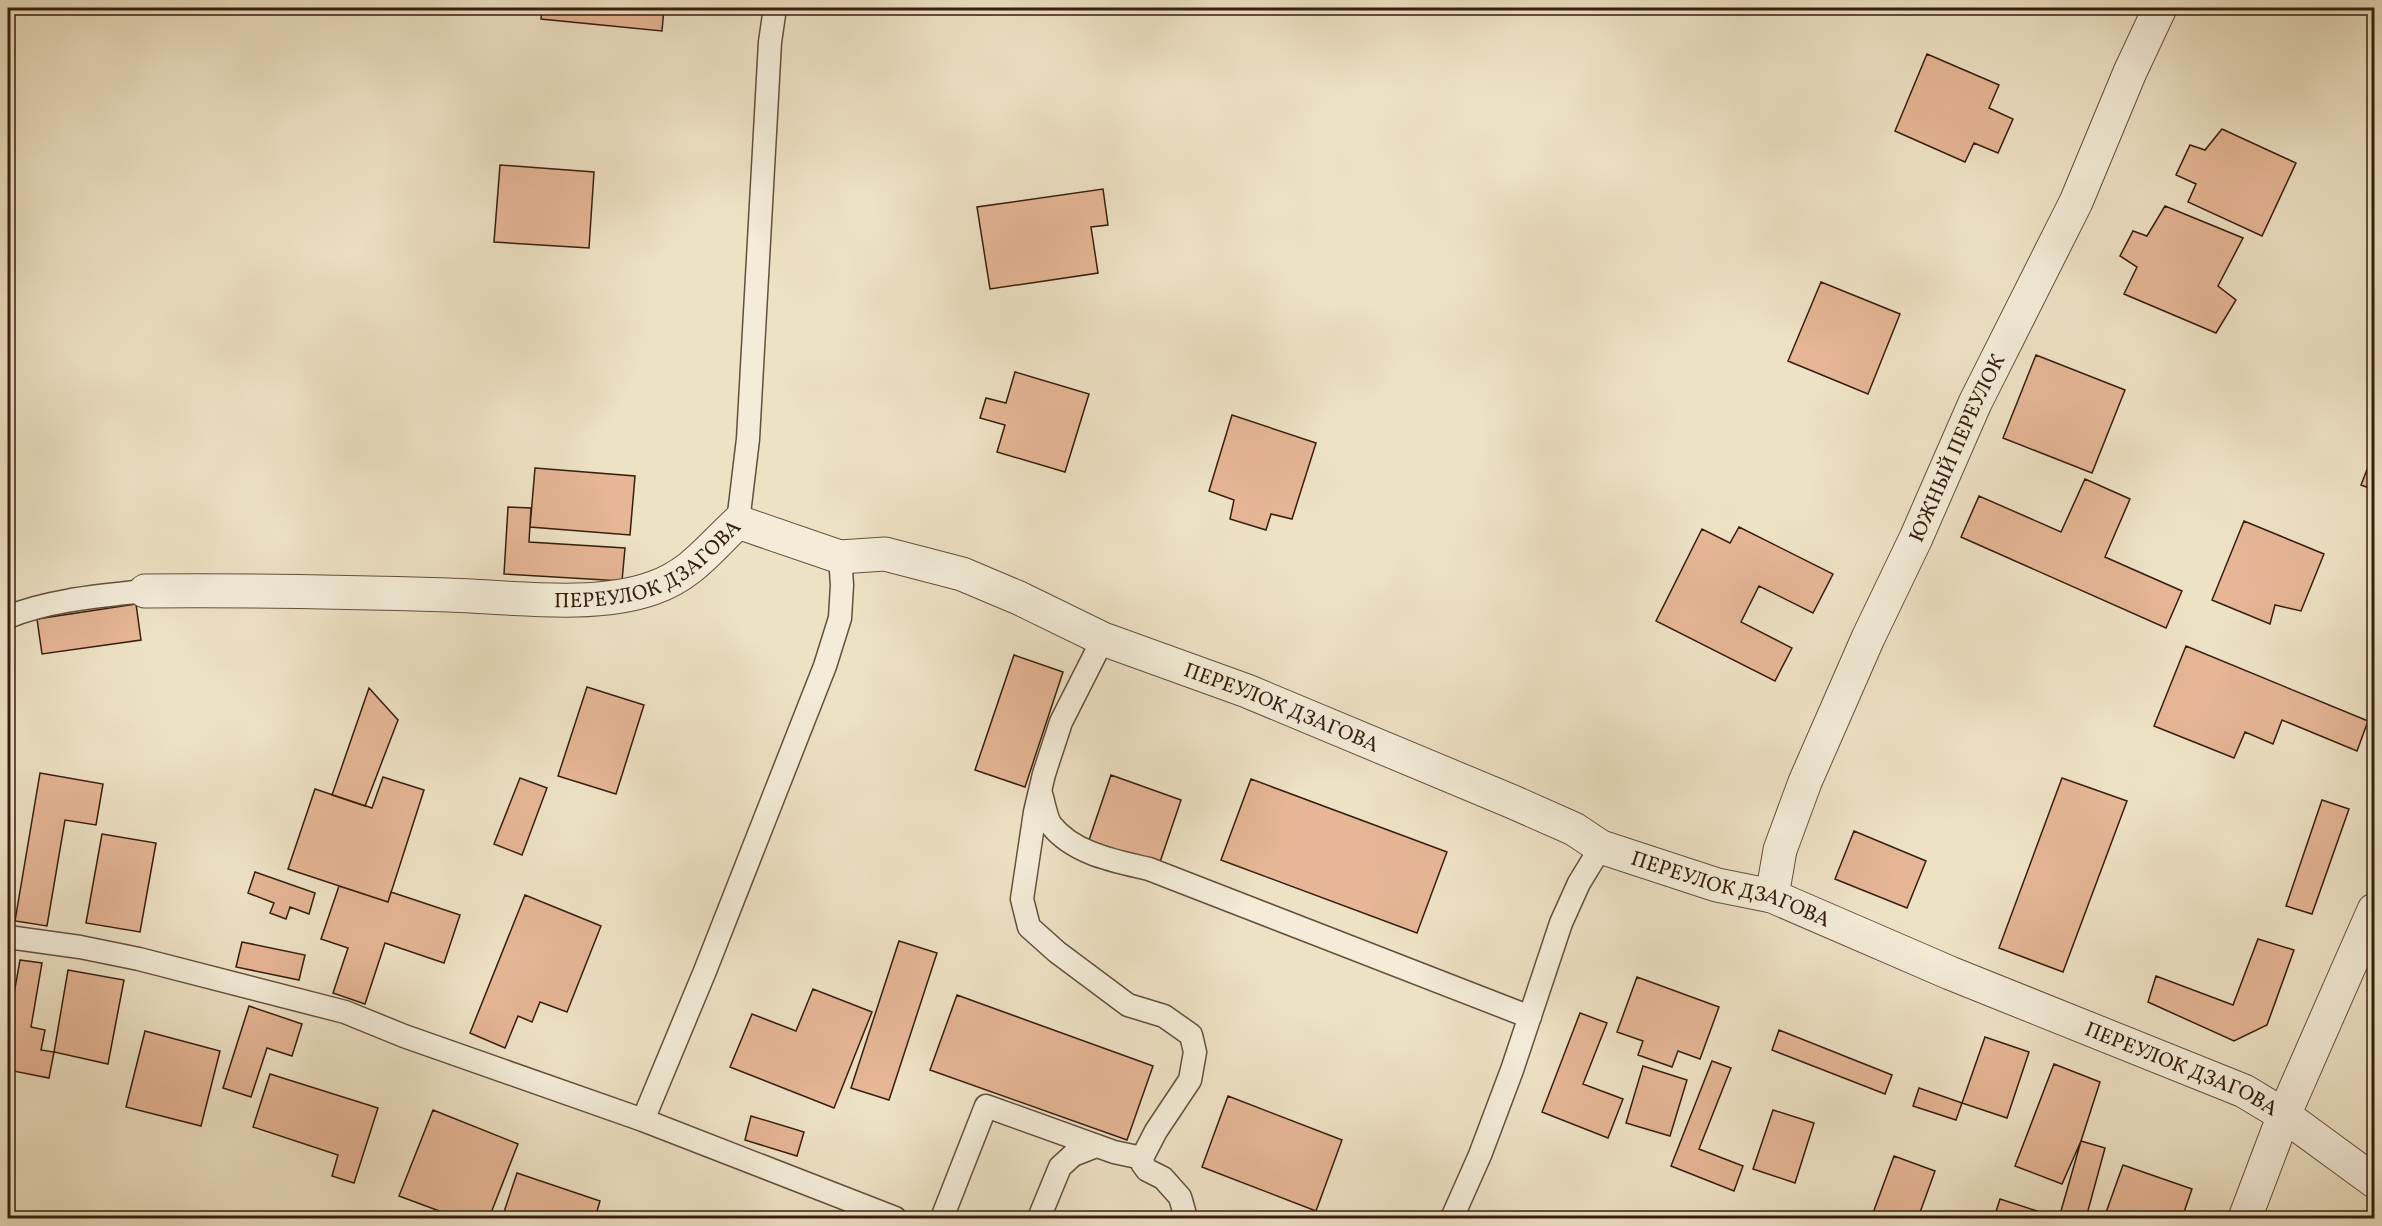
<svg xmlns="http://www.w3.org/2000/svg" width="2382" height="1226" font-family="Vollkorn,serif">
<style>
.building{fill:#e6b696;stroke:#361e0e;stroke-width:1.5}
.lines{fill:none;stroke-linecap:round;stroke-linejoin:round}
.lane-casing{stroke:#644f3c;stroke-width:25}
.street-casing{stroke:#644f3c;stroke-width:35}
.lane{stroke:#f4ecd9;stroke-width:22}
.street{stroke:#f4ecd9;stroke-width:33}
.labels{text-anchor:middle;stroke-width:6;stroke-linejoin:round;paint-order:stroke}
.street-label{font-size:21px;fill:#361e0e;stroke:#f4ecd9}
</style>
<rect width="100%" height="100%" fill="#eee2c5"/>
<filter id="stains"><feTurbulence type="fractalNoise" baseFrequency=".00333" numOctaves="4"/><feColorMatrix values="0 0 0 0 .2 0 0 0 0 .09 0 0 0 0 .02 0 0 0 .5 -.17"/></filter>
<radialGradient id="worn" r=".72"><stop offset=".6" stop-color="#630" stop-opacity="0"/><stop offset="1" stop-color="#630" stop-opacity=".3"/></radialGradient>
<path class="building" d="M542,8H664L662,31L541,19Z
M1927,54L1999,85L1989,108L2013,119L1998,153L1974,143L1965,162L1895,131Z
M2222,129L2296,163L2262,236L2188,202L2196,184L2176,175L2190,145L2205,150Z
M500,165L594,172L589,248L494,242Z
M1103,189L1108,225L1091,227L1098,273L990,289L977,207Z
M2165,206L2243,238L2218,286L2236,300L2216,333L2124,294L2137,267L2120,256L2133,231L2147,236Z
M1821,282L1900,314L1868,394L1788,361Z
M2036,355L2125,390L2092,473L2003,438Z
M1015,372L1089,394L1065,472L997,452L1005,425L980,418L986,398L1006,403Z
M1232,415L1316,443L1292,519L1271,514L1266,530L1230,519L1234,500L1209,491Z
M2373,454H2374V490L2361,485Z
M535,468L635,476L630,535L530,527Z
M2085,479L2130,499L2105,557L2182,591L2166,628L1961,537L1979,496L2061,532Z
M508,507L531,508L529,542L625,548L622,581L504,574Z
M2244,521L2324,554L2301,611L2275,605L2270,624L2212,600Z
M1739,527L1833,574L1813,613L1759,586L1741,622L1792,648L1775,681L1656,621L1702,529L1730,543Z
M136,604L141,640L42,654L37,619Z
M2186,646L2368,721L2357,751L2282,720L2273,744L2245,732L2234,758L2154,726Z
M1014,655L1063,672L1025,787L975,770Z
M587,687L644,705L616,794L558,776Z
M369,688L398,720L365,806L332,795Z
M40,773L103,784L96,825L65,820L47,926L15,921Z
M1111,775L1181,800L1159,865L1089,840Z
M383,777L424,790L388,902L288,869L315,789L372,808Z
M520,778L547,788L522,855L494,844Z
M2062,778L2127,801L2063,972L1999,948Z
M1251,779L1447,852L1417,933L1221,860Z
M2322,800L2349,809L2312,914L2286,906Z
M1854,831L1926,861L1907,908L1835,879Z
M102,834L156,843L140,932L86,923Z
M255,872L315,893L309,914L290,907L286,919L270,913L274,903L248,893Z
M339,886L388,902L391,892L460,915L444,963L385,943L365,1004L333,993L348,948L321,939Z
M525,895L601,926L567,1012L540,1002L532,1022L518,1016L505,1048L470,1033Z
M2258,939L2294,950L2267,1025L2234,1041L2148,1002L2156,976L2233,1005Z
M899,941L937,953L889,1100L851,1088Z
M242,942L305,955L299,980L236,967Z
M20,960L42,963L31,1027L45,1030L41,1050L54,1052L49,1078L8,1070V1027Z
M68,970L124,980L108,1064L54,1052Z
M1637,977L1719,1007L1700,1059L1678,1051L1672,1067L1638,1055L1643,1041L1617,1032Z
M813,989L872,1012L834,1108L730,1067L752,1014L796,1031Z
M957,995L1153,1066L1127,1140L930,1070Z
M249,1006L302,1024L292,1056L267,1048L251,1097L223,1088Z
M1580,1013L1607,1023L1583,1084L1623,1099L1608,1138L1542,1112Z
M1779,1030L1892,1075L1885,1094L1772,1050Z
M145,1031L220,1051L201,1126L126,1107Z
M1985,1037L2029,1052L2007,1118L1962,1103Z
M1712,1061L1731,1068L1699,1149L1743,1166L1734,1191L1671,1166Z
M2054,1064L2100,1082L2081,1141L2062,1184L2015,1166Z
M1643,1066L1687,1080L1670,1136L1626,1123Z
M270,1074L378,1108L354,1183L332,1176L338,1155L253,1127Z
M1919,1088L1962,1103L1956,1120L1913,1106Z
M1228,1096L1342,1140L1316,1211L1202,1167Z
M433,1110L518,1144L489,1218H458L399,1196Z
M1773,1110L1814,1123L1795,1183L1753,1169Z
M751,1116L804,1132L797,1156L745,1140Z
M2081,1141L2105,1148L2086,1218H2059Z
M1894,1156L1935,1171L1918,1218H1887L1873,1213Z
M2123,1165L2192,1189L2182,1218H2104Z
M517,1173L600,1201L595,1218H502Z
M2000,1199L2040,1212L2038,1218H1994Z"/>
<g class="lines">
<defs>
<path id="lane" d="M738,522L748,439L770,42L775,8
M8,617C49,600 100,596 145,591
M1103,639L1061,722L1044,774L1035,812L1022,899L1029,927L1057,952L1128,1005L1164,1016L1191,1035L1195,1052L1190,1080L1156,1131L1142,1158V1163L1147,1170L1163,1178L1180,1197L1186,1218
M1041,794C1044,803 1046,818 1051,825C1074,854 1115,861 1149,869L1530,1017
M8,937L80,947L139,959L345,1012L404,1036L643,1120L895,1218
M643,1120L705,971L825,666L840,618L842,585L840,557
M942,1218L986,1106L1114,1152L1142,1158
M1039,1218L1060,1167L1073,1155L1096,1146
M1452,1218L1480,1155L1512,1070L1561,923L1579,883L1601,847"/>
<g id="street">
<path id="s1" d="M145,591C246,590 348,592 449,595C511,597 595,609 653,588C691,575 710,548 738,522L840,557L885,554L962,574L1019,598L1103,639L1247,691L1513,802L1574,829L1601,847L1717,885L1772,896L1950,973L2244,1091L2284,1115L2374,1181"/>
<path id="s2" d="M1772,896L1780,850L1805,782L1868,638L1916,538L1975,403L2076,202L2130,72L2160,8"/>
<path d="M2245,1218L2284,1115L2374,910"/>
</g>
</defs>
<use href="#lane" class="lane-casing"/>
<use href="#street" class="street-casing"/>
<use href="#lane" class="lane"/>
<use href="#street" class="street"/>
</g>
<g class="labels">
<g class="street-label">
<text dy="7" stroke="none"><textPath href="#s2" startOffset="486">ЮЖНЫЙ ПЕРЕУЛОК</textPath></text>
<text dy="7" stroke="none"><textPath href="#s1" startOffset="513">ПЕРЕУЛОК ДЗАГОВА</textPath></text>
<text dy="7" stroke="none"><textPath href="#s1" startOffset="1197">ПЕРЕУЛОК ДЗАГОВА</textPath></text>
<text dy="7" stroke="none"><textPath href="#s1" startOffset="1683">ПЕРЕУЛОК ДЗАГОВА</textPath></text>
<text dy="7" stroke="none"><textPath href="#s1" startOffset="2169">ПЕРЕУЛОК ДЗАГОВА</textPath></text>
</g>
</g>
<rect width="2382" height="1226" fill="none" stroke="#eee2c5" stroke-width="30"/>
<rect x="9" y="9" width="2364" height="1208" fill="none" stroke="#361e0e" stroke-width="3"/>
<rect x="15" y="15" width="2352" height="1196" fill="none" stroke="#361e0e" stroke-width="1.5"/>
<rect width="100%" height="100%" filter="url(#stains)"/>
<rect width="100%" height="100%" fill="url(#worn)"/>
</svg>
